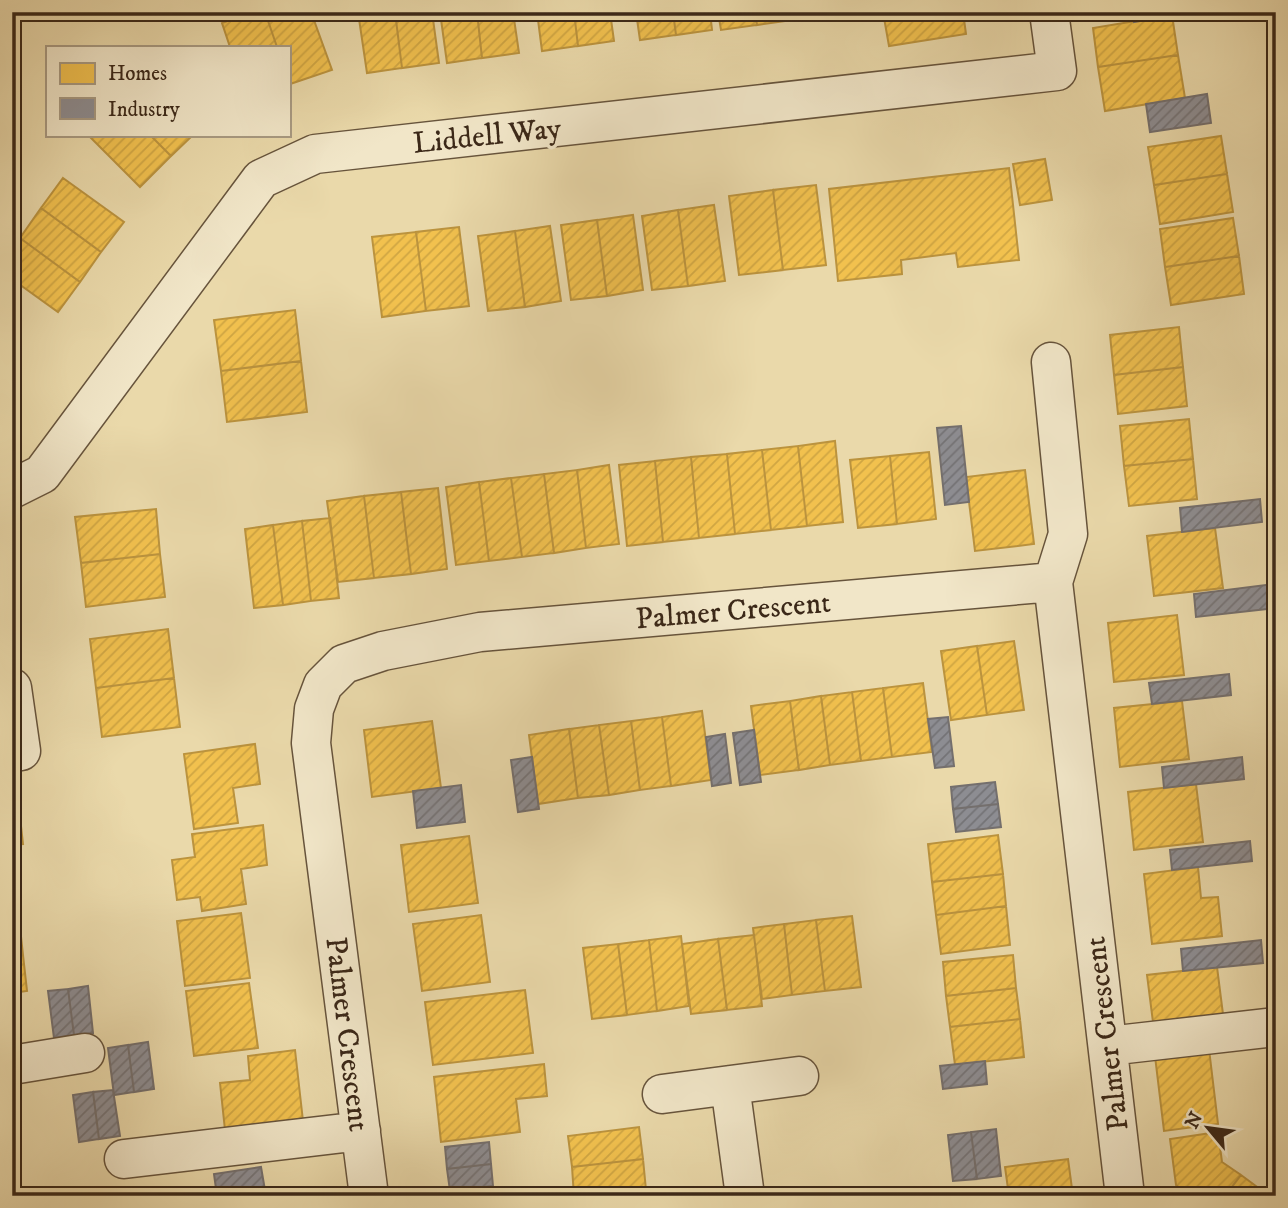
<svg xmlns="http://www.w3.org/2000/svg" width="1288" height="1208" font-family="'IM FELL DW Pica',serif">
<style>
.homes{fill:url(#homes-hatch);stroke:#bb933e;stroke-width:2}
.industry{fill:url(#industry-hatch);stroke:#746f6d;stroke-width:2}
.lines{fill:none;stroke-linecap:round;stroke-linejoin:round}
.minor-casing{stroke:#67543c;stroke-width:41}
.minor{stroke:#f1e6c8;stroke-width:38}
.labels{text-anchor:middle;stroke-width:7;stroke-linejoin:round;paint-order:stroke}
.street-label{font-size:30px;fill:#3b2818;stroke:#f1e6c8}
</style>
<defs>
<pattern id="homes-hatch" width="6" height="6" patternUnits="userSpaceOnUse" patternTransform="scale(1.75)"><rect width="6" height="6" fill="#f2c14e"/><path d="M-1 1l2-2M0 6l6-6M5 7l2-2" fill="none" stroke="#d0a643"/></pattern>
<pattern id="industry-hatch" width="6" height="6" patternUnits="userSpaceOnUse" patternTransform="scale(1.75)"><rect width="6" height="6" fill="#8d8d92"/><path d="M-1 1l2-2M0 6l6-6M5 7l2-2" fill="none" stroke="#747376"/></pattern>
</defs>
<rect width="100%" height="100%" fill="#ead9aa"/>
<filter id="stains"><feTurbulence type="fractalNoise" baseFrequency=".00286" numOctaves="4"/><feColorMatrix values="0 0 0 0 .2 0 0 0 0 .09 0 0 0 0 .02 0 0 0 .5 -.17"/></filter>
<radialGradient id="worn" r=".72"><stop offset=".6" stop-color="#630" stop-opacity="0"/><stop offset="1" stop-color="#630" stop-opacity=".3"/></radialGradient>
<path class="homes" d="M252,12H265L277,47H230L222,23Z
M265,12H311L332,70L290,84L289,47H277Z
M358,12H395L402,68L367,73Z
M395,12H432L439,63L402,68Z
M440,12H477L482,58L447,63Z
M477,12H513L519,53L482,58Z
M537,12H574L578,46L542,51Z
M574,12H610L614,41L578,46Z
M636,12H673L676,35L640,40Z
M673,12H710L712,30L676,35Z
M718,12H755L757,25L721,30Z
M755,12H792L793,20L757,25Z
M883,12H963L966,34L889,46Z
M1172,15L1178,55L1098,67L1093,28Z
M1178,55L1185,98L1105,111L1098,67Z
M88,135H150L171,156L140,187Z
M150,135H193L171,156Z
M1221,136L1227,174L1154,185L1148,147Z
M1045,159L1052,200L1020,205L1013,164Z
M1009,168L1019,260L958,267L956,253L901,260L902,274L838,281L829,189Z
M1227,174L1233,212L1160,224L1154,185Z
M63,178L124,222L101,252L41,208Z
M816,185L826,265L783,270L773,190Z
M773,190L783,270L739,275L729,196Z
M714,205L725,281L688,286L678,210Z
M41,208L101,252L80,282L20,238Z
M678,210L688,286L652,290L642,216Z
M633,215L643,290L607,296L597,220Z
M1233,218L1239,256L1165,267L1160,229Z
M597,220L607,296L571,300L561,225Z
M550,226L561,301L525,307L515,231Z
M459,227L469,306L426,311L416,232Z
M515,231L525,307L488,311L478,236Z
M416,232L426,311L382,317L372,237Z
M20,238L80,282L58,312L12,279V249Z
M1239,256L1244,294L1171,305L1165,267Z
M295,310L301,361L221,371L214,320Z
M1179,327L1183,367L1114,375L1110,335Z
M301,361L307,412L227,422L221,371Z
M1183,367L1187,406L1118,414L1114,375Z
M1189,419L1193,459L1124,466L1120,426Z
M835,441L843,522L807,526L798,446Z
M798,446L807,526L771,530L762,450Z
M762,450L771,530L735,534L727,454Z
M929,452L936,519L897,524L890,456Z
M727,454L735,534L699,538L691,457Z
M890,456L897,524L858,528L850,460Z
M691,457L699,538L663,542L655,461Z
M1193,459L1197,499L1129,506L1124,466Z
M655,461L663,542L627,546L619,465Z
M609,465L619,544L586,548L577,470Z
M577,470L586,548L554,553L544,474Z
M1025,470L1034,544L975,551L966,477Z
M544,474L554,553L522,557L511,478Z
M511,478L522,557L489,561L479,482Z
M479,482L489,561L456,565L446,487Z
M438,488L447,569L411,574L401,492Z
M401,492L411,574L374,578L364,496Z
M364,496L374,578L338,582L327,501Z
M156,509L160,554L81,563L75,517Z
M330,518L339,598L311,601L302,521Z
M302,521L311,601L283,605L273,525Z
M273,525L283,605L254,608L245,529Z
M1215,528L1223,588L1154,596L1147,536Z
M160,554L165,597L86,607L81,563Z
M1177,615L1184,675L1114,682L1108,623Z
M168,629L174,678L96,688L90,639Z
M1014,641L1024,710L987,715L977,646Z
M977,646L987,715L951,720L941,651Z
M174,678L180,727L102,737L96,688Z
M923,683L932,752L892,757L883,688Z
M883,688L892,757L861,761L852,692Z
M852,692L861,761L830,765L821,696Z
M821,696L830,765L799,770L790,701Z
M790,701L799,770L760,775L751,706Z
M1182,701L1189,759L1120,767L1114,708Z
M702,711L711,780L671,786L662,717Z
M662,717L671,786L640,790L631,721Z
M432,721L441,788L372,797L364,730Z
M631,721L640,790L609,795L599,725Z
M599,725L609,795L578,798L569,729Z
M569,729L578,798L538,804L529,735Z
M255,744L260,784L233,788L238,823L194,829L184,754Z
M1196,784L1203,842L1134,850L1128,792Z
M12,808H19L23,844L12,845Z
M263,825L267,865L241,869L246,904L202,911L200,897L177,900L172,860L195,857L192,834Z
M998,835L1003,874L932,882L928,844Z
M469,836L478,903L409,912L401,845Z
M1198,867L1201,898L1218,897L1222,936L1152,944L1144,874Z
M1003,874L1006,906L936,915L932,882Z
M12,882H15L19,918L12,919Z
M1006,906L1010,945L941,954L936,915Z
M241,913L250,978L185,986L177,921Z
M481,915L490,982L422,991L413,924Z
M852,916L861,987L825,991L816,920Z
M19,918L23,955L12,956V919Z
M816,920L825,991L792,995L784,924Z
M784,924L792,995L762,999L753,928Z
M754,935L762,1006L727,1010L718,939Z
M681,936L689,1006L657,1011L649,940Z
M718,939L727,1010L691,1014L682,944Z
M649,940L657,1011L627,1015L618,944Z
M618,944L627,1015L592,1019L583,948Z
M23,955L27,991L12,993V956Z
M1013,955L1016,988L946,996L943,962Z
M1217,967L1224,1022L1154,1030L1147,975Z
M249,983L258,1048L194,1056L186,991Z
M1016,988L1020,1019L950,1027L946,996Z
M525,990L533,1053L433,1065L425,1002Z
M1020,1019L1024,1057L955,1065L950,1027Z
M1209,1049L1218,1124L1164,1131L1155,1056Z
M295,1050L303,1121L225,1130L220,1083L250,1080L248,1056Z
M544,1064L547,1096L516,1099L520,1132L441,1142L434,1077Z
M639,1127L643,1159L572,1167L568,1136Z
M1218,1132L1222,1162L1241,1175L1225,1196H1189L1176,1185L1170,1139Z
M643,1159L646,1190L574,1196L572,1167Z
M1068,1159L1073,1196H1009L1005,1167Z
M1241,1175L1264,1192L1276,1190V1196H1225Z
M646,1190L647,1196H596Z
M947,1190L948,1196H900Z"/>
<path class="industry" d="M1133,12H1193L1134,22Z
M1207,94L1211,123L1150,132L1146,104Z
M961,426L969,502L945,505L937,428Z
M1260,499L1262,522L1182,532L1180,508Z
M1274,584L1276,608L1196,617L1194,594Z
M1229,674L1231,695L1152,704L1149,683Z
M948,717L954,766L935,768L928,719Z
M754,730L761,782L740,785L733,733Z
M725,734L731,783L712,786L706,737Z
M532,757L539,809L518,812L511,760Z
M1242,757L1244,779L1164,788L1162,767Z
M995,782L998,804L953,809L951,787Z
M461,785L465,822L417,828L413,791Z
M998,804L1001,827L956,832L953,809Z
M1250,841L1252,861L1172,870L1170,850Z
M1261,940L1263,963L1183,971L1181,949Z
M88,986L93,1033L74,1035L68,989Z
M68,989L74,1035L54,1038L48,991Z
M148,1042L154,1089L134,1092L128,1045Z
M128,1045L134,1092L114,1095L108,1048Z
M985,1061L987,1084L943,1089L940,1066Z
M113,1090L120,1136L99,1139L93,1092Z
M93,1092L99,1139L79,1142L73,1095Z
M996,1129L1001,1176L977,1179L971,1132Z
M971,1132L977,1179L953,1181L948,1135Z
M489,1142L491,1164L447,1169L445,1147Z
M491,1164L493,1186L450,1191L447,1169Z
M261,1167L266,1196H217L214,1174Z
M140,1190L141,1196H120V1193Z"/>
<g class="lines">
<defs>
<path id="minor" d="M1051,362L1068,534L1053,582
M12,489L42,474L261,179L315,154L1057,71L1049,12
M12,688L21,751
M1108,1046L1276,1027
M12,1065L85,1053
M730,1085L745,1196
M662,1094L799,1076
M124,1159L361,1131
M369,1196L311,743L314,709L323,685L344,664L383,651L480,632L1053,582L1125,1196"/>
</defs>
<use href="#minor" class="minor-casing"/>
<use href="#minor" class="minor"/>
</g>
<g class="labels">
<g class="street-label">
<text transform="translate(487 135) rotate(-6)" y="10">Liddell Way</text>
<text transform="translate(733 610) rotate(-5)" y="10">Palmer Crescent</text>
<text transform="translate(348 1034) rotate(83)" y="10">Palmer Crescent</text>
<text transform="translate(1106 1034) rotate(-97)" y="10">Palmer Crescent</text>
</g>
</g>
<rect width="1288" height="1208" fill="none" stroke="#ead9aa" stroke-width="42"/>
<rect x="14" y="14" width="1260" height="1180" fill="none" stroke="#3b2818" stroke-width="3.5"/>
<rect x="21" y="21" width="1246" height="1166" fill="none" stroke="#3b2818" stroke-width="2"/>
<rect x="46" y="46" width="245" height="91" fill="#f1e6c8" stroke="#a89a82" stroke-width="2"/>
<rect x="60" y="63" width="35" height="21" fill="#f2c14e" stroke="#a89a82" stroke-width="2"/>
<text x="108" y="80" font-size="21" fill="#3b2818">Homes</text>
<rect x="60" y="98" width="35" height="21" fill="#8d8d92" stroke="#a89a82" stroke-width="2"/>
<text x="108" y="116" font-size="21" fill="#3b2818">Industry</text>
<g transform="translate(1208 1128) rotate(299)" stroke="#f1e6c8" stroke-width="5" paint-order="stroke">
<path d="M0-5L12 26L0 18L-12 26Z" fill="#3b2818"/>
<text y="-10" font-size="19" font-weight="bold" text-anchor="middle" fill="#3b2818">N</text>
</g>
<rect width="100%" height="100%" filter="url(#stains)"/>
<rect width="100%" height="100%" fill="url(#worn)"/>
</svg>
